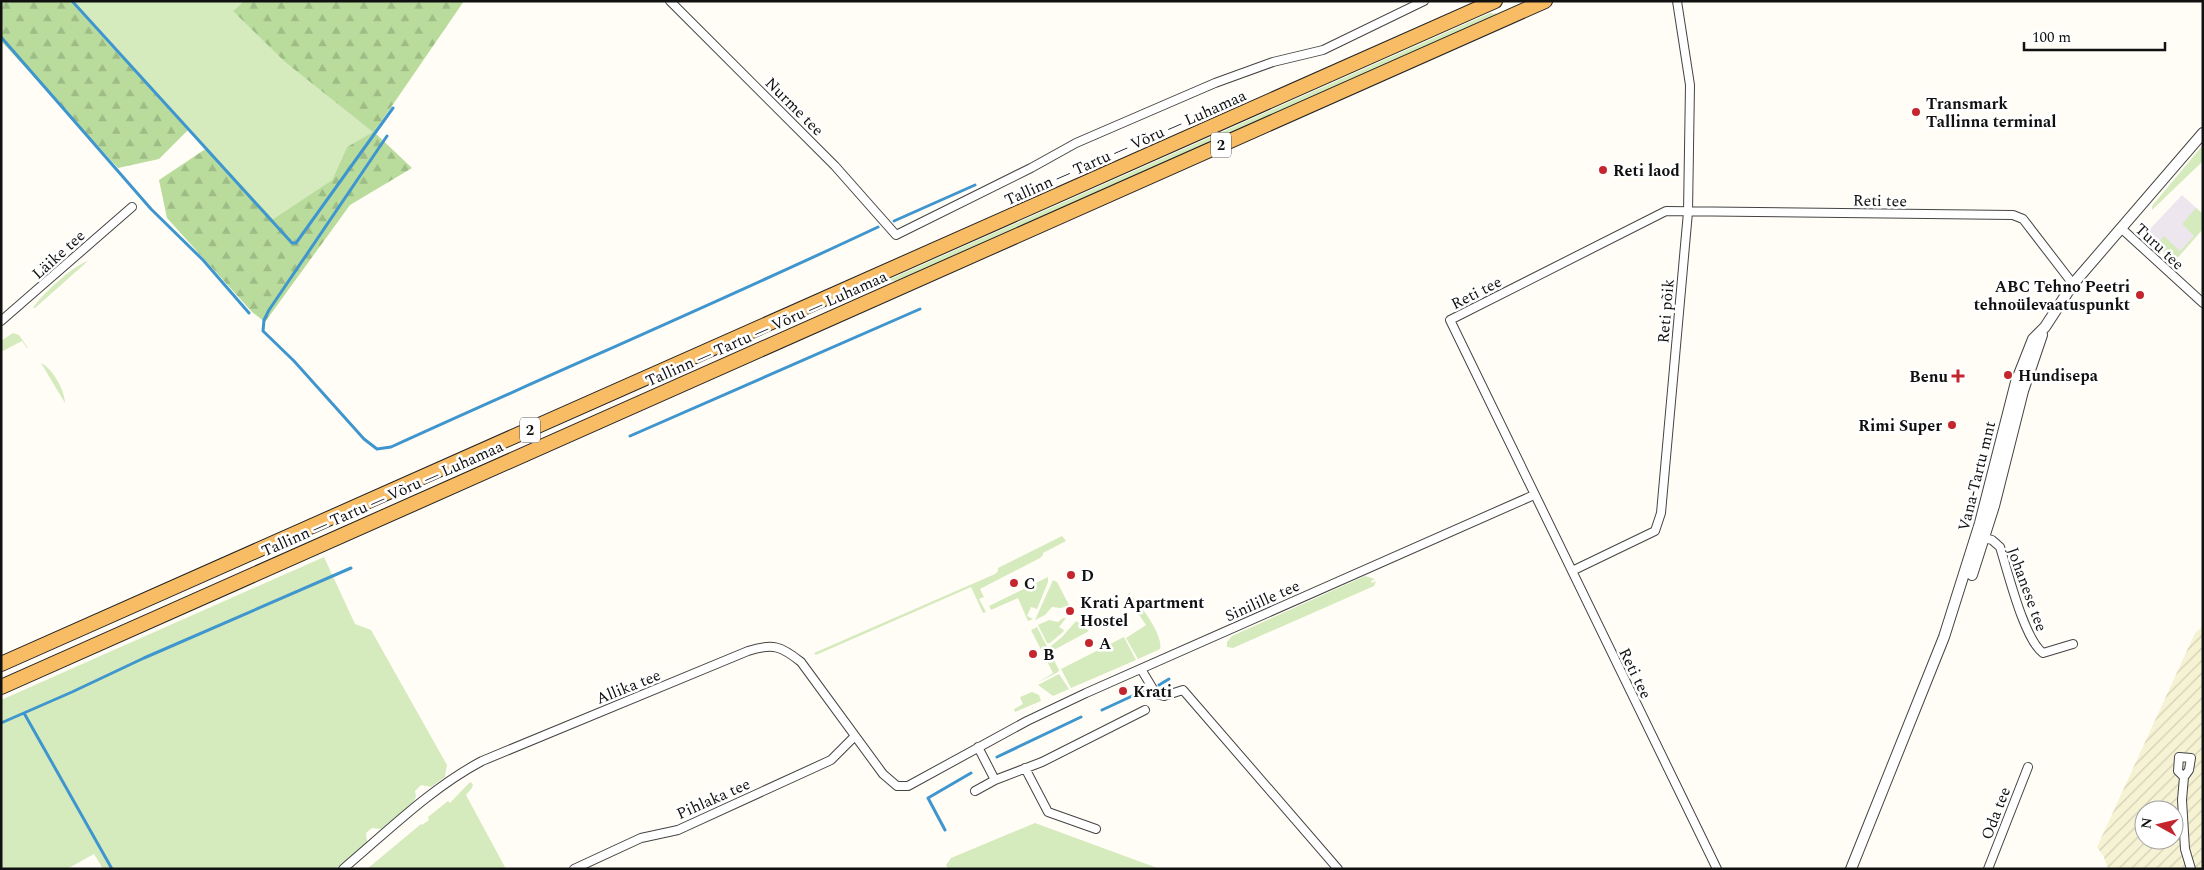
<svg xmlns="http://www.w3.org/2000/svg" width="2204" height="870" font-family="Spectral,serif">
<style>
.industrial{fill:#eee6ef}
.farmland{fill:url(#farmland-furrows);fill-rule:evenodd}
.grass{fill:#d5ebbd}
.forest{fill:url(#forest-firs)}
.lines{fill:none;stroke-linecap:round;stroke-linejoin:round}
.stream{stroke:#3f96cf;stroke-width:3}
.minor-casing{stroke:#444;stroke-width:10}
.tertiary-casing{stroke:#444;stroke-width:12}
.trunk-casing{stroke:#222;stroke-width:16}
.minor{stroke:#fff;stroke-width:8}
.tertiary{stroke:#fff;stroke-width:10}
.trunk{stroke:#f7bc64;stroke-width:14}
.poi-dot{fill:#c4262e;stroke:#fff;stroke-width:2}
.labels{text-anchor:middle;stroke-width:5;stroke-linejoin:round;paint-order:stroke}
.shield{fill:#fff;stroke:#585858;stroke-width:1}
.shield-label{font-size:15px;font-weight:bold;fill:#111}
.poi-label{font-size:16px;font-weight:bold;fill:#111;stroke:#fff;text-anchor:start}
.street-label{font-size:16px;fill:#111;stroke:#fff}
</style>
<defs>
<pattern id="farmland-furrows" width="10" height="10" patternUnits="userSpaceOnUse" patternTransform="scale(1.25)"><rect width="10" height="10" fill="#f6f3d4"/><path d="M-1 1l2-2M0 10L10 0M9 11l2-2" fill="none" stroke="#d2cfb5"/></pattern>
<pattern id="forest-firs" width="22" height="20" patternUnits="userSpaceOnUse" patternTransform="scale(1.25)"><rect width="22" height="20" fill="#b9dc9c"/><path d="M5 1l3.5 6h-7zM16 11l3.5 6h-7z" fill="#9ebc85"/></pattern>
</defs>
<rect width="100%" height="100%" fill="#fffdf5"/>
<path class="industrial" d="M2182,195L2203,214L2195,236L2174,258L2148,234L2149,230Z"/>
<path class="farmland" d="M2203,626V869H2108L2104,857L2097,847L2195,633ZM2144,810H2174V840H2144Z"/>
<path class="grass" d="M70,1H244L234,10L285,62L374,132L347,147L332,180L273,219L188,130Z
M1490,13L1498,14L896,281L888,280Z
M2203,145V161L2152,210V206Z
M2196,208L2203,214V229L2174,262L2156,245L2164,236L2180,251L2194,236L2182,224Z
M88,261L35,308H33C40,296 75,264 88,261Z
M13,333L19,335L28,348H27L22,341L1,352V341Z
M41,363C52,368 65,390 65,403Z
M1062,536L1066,541L1043,553V555L1040,558L980,589L984,597L979,599L986,612L983,613L971,587L816,655L814,653L995,574L998,571V568Z
M324,557L355,624L371,630L447,765L445,777L431,787L421,785L415,791L416,797L413,802L381,829L372,828L366,833L367,842L363,846L335,869H103L94,854L67,869H1V700Z
M1365,576L1375,579L1371,581L1372,583L1376,581L1374,586L1233,648L1227,647V642L1232,636Z
M1048,577V582L1037,609L1031,607L1027,616L1033,619L1028,621L1018,598L991,610L989,606Z
M1053,580L1057,582L1069,605L1061,608L1052,607L1045,615L1035,620Z
M1129,593C1139,603 1164,635 1160,649L1138,659L1126,638L1146,625L1126,596Z
M1063,618H1066L1059,627L1064,630L1063,632L1050,643H1047L1038,625L1049,620L1058,622Z
M1076,621L1089,631L1052,651L1051,646L1062,637Z
M1037,627L1059,670L1058,672L1037,683L1053,673L1031,630Z
M1124,637L1136,660L1071,688L1061,669Z
M1059,674L1069,689L1053,696L1038,685Z
M1032,692L1039,695L1041,701L1015,712L1014,709L1023,704L1020,697Z
M470,782L473,784L472,788L466,795L506,869H367L421,824L422,825L429,820L428,817L448,801L450,803Z
M1035,823L1160,869H948L946,865L951,858Z"/>
<path class="forest" d="M1,1H70L188,130L159,159L118,168L1,41Z
M244,1H464L374,132L412,168L350,205L265,322L252,312L167,218L159,180L207,148L273,219L332,180L347,147L373,132L285,62L233,11Z"/>
<g class="lines">
<path class="stream" d="M72,1L292,243H296L393,108
M1,37L151,209L203,260L249,313
M387,136L269,310L264,320L263,331L294,361L364,439L377,449L391,447C553,373 717,303 878,227
M894,221L975,185
M630,436L920,309
M1159,685L1169,679
M1102,710L1143,691
M24,713L112,869
M1,723L72,692L144,658L351,568
M997,757L1081,717
M945,830L928,798L971,773"/>
<defs>
<path id="minor" d="M670,1L835,166L896,235L1031,168L1076,143L1215,83L1273,62L1323,50L1424,1
M2122,229L2203,303
M1,321L132,207
M1984,538L1992,540L2000,547C2008,572 2024,639 2043,653L2073,644
M1572,571L1655,531L1661,513L1688,212L1690,85L1677,1
M1141,669L1156,694L1164,696L1183,690L1338,869
M1025,768L1048,812L1096,829
M2184,777L2178,771L2179,757L2191,758L2189,770L2184,777L2182,800L2185,849L2191,869
M995,780L1042,762L1145,710
M975,791L995,780L978,747
M343,869C388,831 431,788 482,761L748,651C773,643 781,646 801,662L883,774L897,786H908L1027,721L1086,693L1534,495
M574,869L641,838L678,830L831,760L855,736
M1717,869L1450,320L1666,211L2013,215L2023,219L2073,284
M1988,869L2028,767"/>
<path id="tertiary" d="M1972,575L1994,506L2023,391L2042,335
M1851,869L1944,637L1980,523L2016,382L2033,339L2045,327L2073,284L2203,133"/>
<path id="trunk" d="M1,664L1495,1
M1,687L1545,1"/>
</defs>
<use href="#minor" class="minor-casing"/>
<use href="#tertiary" class="tertiary-casing"/>
<use href="#trunk" class="trunk-casing"/>
<use href="#minor" class="minor"/>
<use href="#tertiary" class="tertiary"/>
<use href="#trunk" class="trunk"/>
</g>
<g class="poi-dot">
<circle cx="1916" cy="112" r="5"/>
<circle cx="1603" cy="170" r="5"/>
<circle cx="2140" cy="295" r="5"/>
<circle cx="2008" cy="375" r="5"/>
<path d="M1955.5 368.5h5v5h5v5h-5v5h-5v-5h-5v-5h5z"/>
<circle cx="1952" cy="425" r="5"/>
<circle cx="1071" cy="575" r="5"/>
<circle cx="1014" cy="583" r="5"/>
<circle cx="1070" cy="611" r="5"/>
<circle cx="1089" cy="643" r="5"/>
<circle cx="1033" cy="654" r="5"/>
<circle cx="1123" cy="691" r="5"/>
</g>
<g class="labels">
<g class="shield">
<rect x="1211" y="132.5" width="20" height="25" rx="4"/>
<rect x="520" y="417.5" width="20" height="25" rx="4"/>
</g>
<g class="shield-label">
<text x="1221" y="150">2</text>
<text x="530" y="435">2</text>
</g>
<g class="poi-label">
<text x="1926" y="109">Transmark<tspan x="1926" dy="18">Tallinna terminal</tspan></text>
<text x="1613" y="176">Reti laod</text>
<text x="2130" y="292" text-anchor="end">ABC Tehno Peetri<tspan x="2130" dy="18">tehnoülevaatuspunkt</tspan></text>
<text x="2018" y="381">Hundisepa</text>
<text x="1948" y="382" text-anchor="end">Benu</text>
<text x="1942" y="431" text-anchor="end">Rimi Super</text>
<text x="1081" y="581">D</text>
<text x="1024" y="589">C</text>
<text x="1080" y="608">Krati Apartment<tspan x="1080" dy="18">Hostel</tspan></text>
<text x="1099" y="649">A</text>
<text x="1043" y="660">B</text>
<text x="1133" y="697">Krati</text>
</g>
<g class="street-label">
<text transform="translate(795 106) rotate(45)" y="6">Nurme tee</text>
<text transform="translate(1125 147) rotate(-24)" y="6">Tallinn — Tartu — Võru — Luhamaa</text>
<text transform="translate(1880 200) rotate(1)" y="6">Reti tee</text>
<text transform="translate(2160 246) rotate(43)" y="6">Turu tee</text>
<text transform="translate(58 254) rotate(-42)" y="6">Läike tee</text>
<text transform="translate(1476 292) rotate(-27)" y="6">Reti tee</text>
<text transform="translate(1665 311) rotate(-85)" y="6">Reti põik</text>
<text transform="translate(766 328) rotate(-24)" y="6">Tallinn — Tartu — Võru — Luhamaa</text>
<text transform="translate(1976 476) rotate(-76)" y="6">Vana-Tartu mnt</text>
<text transform="translate(382 498) rotate(-24)" y="6">Tallinn — Tartu — Võru — Luhamaa</text>
<text transform="translate(2028 589) rotate(70)" y="6">Johanese tee</text>
<text transform="translate(1262 600) rotate(-24)" y="6">Sinilille tee</text>
<text transform="translate(1636 673) rotate(64)" y="6">Reti tee</text>
<text transform="translate(628 686) rotate(-22)" y="6">Allika tee</text>
<text transform="translate(713 798) rotate(-24)" y="6">Pihlaka tee</text>
<text transform="translate(1995 813) rotate(-69)" y="6">Oda tee</text>
</g>
</g>
<rect width="2204" height="870" fill="none" stroke="#111111" stroke-width="5"/>
<g transform="translate(2159 825) rotate(278)"><circle r="24" fill="#ffffff" stroke="#a0a0a0"/>
<path d="M0-4L9 19L0 12L-9 19Z" fill="#c4262e"/>
<text y="-8" font-size="14" font-weight="bold" text-anchor="middle" fill="#111111">N</text>
</g>
<path d="M2024 42v8h141v-8" fill="none" stroke="#111111" stroke-width="2.5"/>
<text x="2032" y="42" font-size="15" fill="#111111" stroke="#ffffff" stroke-width="4" paint-order="stroke">100 m</text>
</svg>
